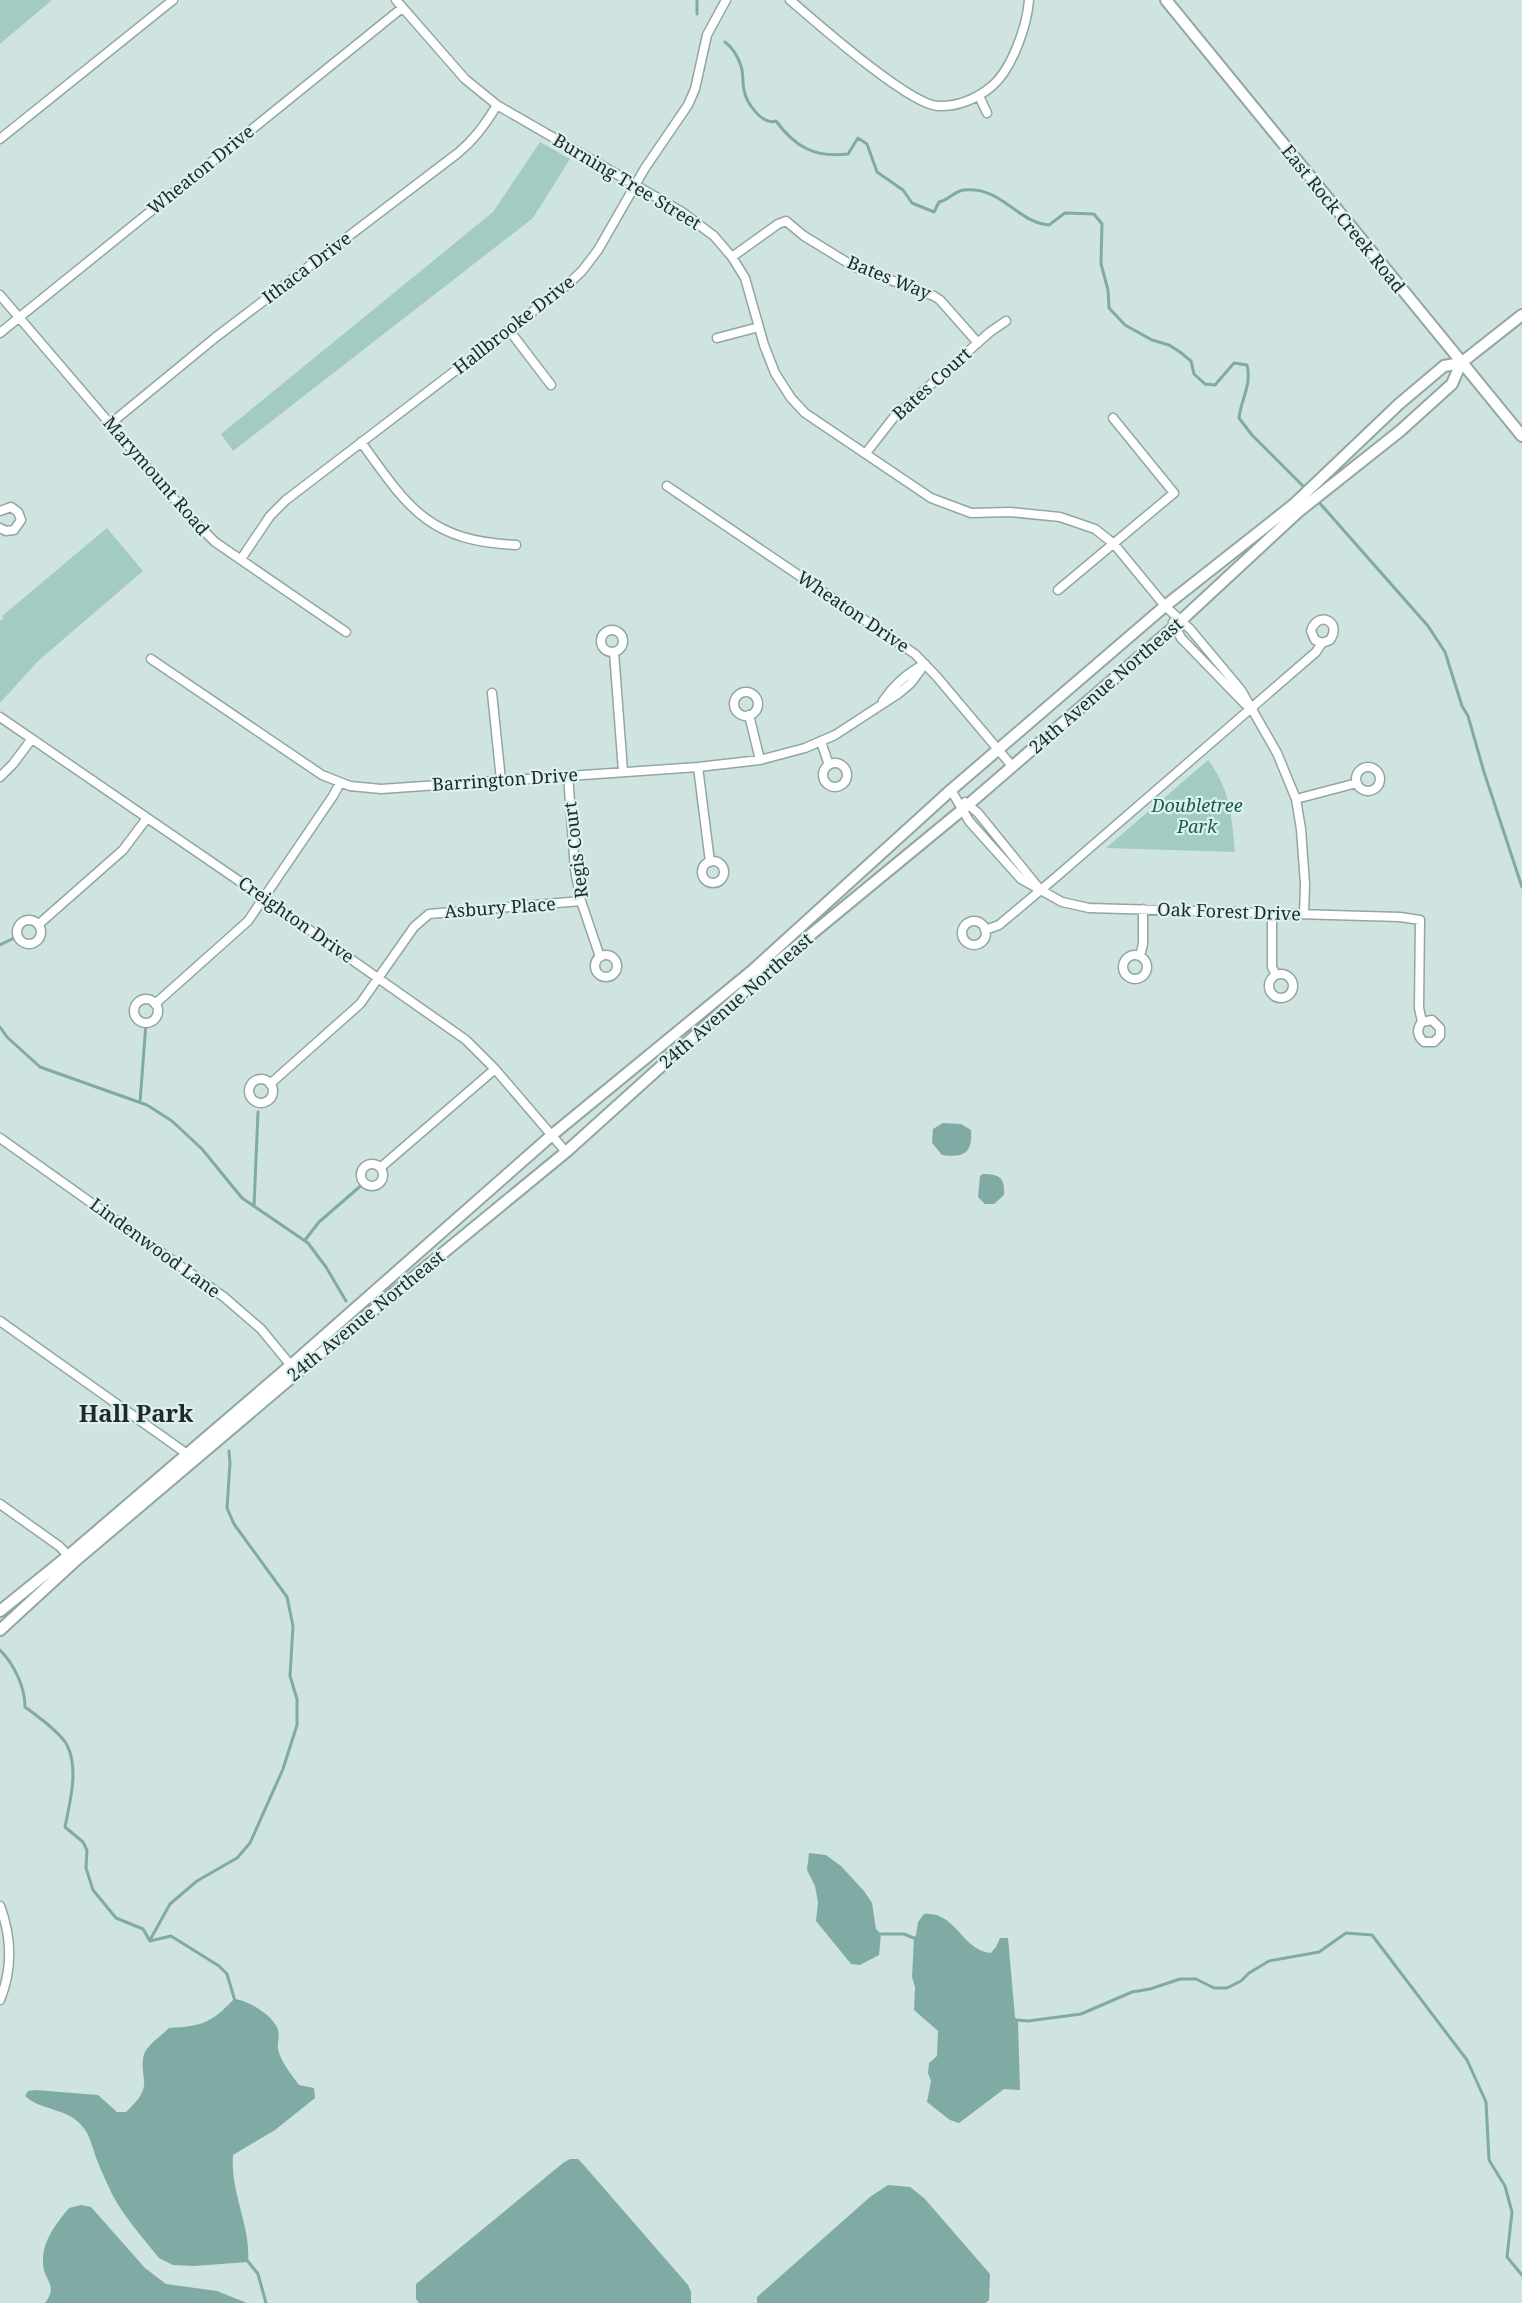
<svg xmlns="http://www.w3.org/2000/svg" width="1522" height="2303" font-family="'Noto Serif',serif">
<style>
.green{fill:#a3cbc4}
.water{fill:#7faba4}
.lines{fill:none;stroke-linecap:round;stroke-linejoin:round}
.stream{stroke:#7faba4;stroke-width:3}
.minor-casing{stroke:#92a6a3;stroke-width:11}
.tertiary-casing{stroke:#92a6a3;stroke-width:14}
.minor{stroke:#fff;stroke-width:8}
.tertiary{stroke:#fff;stroke-width:10}
.labels{text-anchor:middle;stroke-width:4.5;stroke-linejoin:round;paint-order:stroke}
.street-label{font-size:18px;fill:#222a29;stroke:#dcf2ee}
.park-label{font-size:18px;font-style:italic;fill:#1e5a52;stroke:#dcf2ee}
.district-label{font-size:24px;font-weight:bold;fill:#222a29;stroke:#dcf2ee}
</style>
<rect width="100%" height="100%" fill="#cfe4e0"/>
<path class="green" d="M0,0H52L0,44Z
M540,142L570,159L533,218L233,451L221,434L493,212Z
M107,528L143,571L38,661L0,703V621L3,618L2,616Z
M1208,760C1230,788 1232,818 1235,852L1106,848Z"/>
<path class="water" d="M943,1123L961,1124L971,1130C973,1154 963,1158 942,1155L932,1143L933,1129Z
M983,1174C1000,1174 1005,1178 1004,1195L994,1204H985L978,1197L980,1176Z
M809,1853L826,1855L841,1866L864,1891L872,1903L876,1929L881,1934L879,1955L860,1965L851,1964L816,1921L818,1902L815,1886L807,1870Z
M924,1914C956,1911 962,1951 991,1953L996,1947L1000,1938H1008L1015,2017L1018,2021L1020,2090L1004,2089L959,2123L950,2120L927,2102L931,2081L928,2073L929,2063L937,2056L938,2031L914,2010L915,1987L912,1977L914,1937L916,1935L918,1922Z
M234,1999C248,2000 274,2016 278,2030C280,2036 277,2043 278,2049C281,2062 291,2074 299,2085L314,2088L315,2098L275,2130L233,2155C230,2192 251,2226 248,2262L194,2266L173,2265L159,2258C143,2238 124,2217 112,2194C107,2183 101,2171 97,2160C92,2148 91,2136 82,2126C68,2108 41,2111 25,2096L28,2091L36,2090L98,2095L117,2112H126C134,2104 146,2093 144,2080C143,2072 141,2060 145,2052C150,2043 162,2035 169,2028C203,2026 211,2023 234,1999Z
M570,2159H578L582,2163L688,2285L691,2292V2303H419L416,2299V2284L563,2163Z
M888,2185L910,2187L924,2198L990,2274L989,2300L986,2303H757V2297L870,2197Z
M81,2205L91,2207L145,2268L166,2284L217,2291L247,2303H45C59,2285 43,2280 43,2263C42,2241 56,2224 69,2208Z"/>
<g class="lines">
<path class="stream" d="M697,14V0
M725,42C733,48 738,57 741,66C744,75 742,82 744,90C746,102 762,126 776,121C795,147 815,158 848,154L858,138L867,144L877,172L903,190L912,203L934,212L939,202C949,200 954,191 964,190C1002,186 1016,222 1049,225L1065,213L1094,214L1102,224L1101,264L1108,290L1109,308L1125,325L1152,340L1169,345L1180,352L1191,361L1194,374L1205,384L1215,385L1234,363L1247,365C1252,385 1241,399 1239,418L1252,435L1306,489
M1317,500L1428,626L1445,652L1462,706L1468,716L1484,772L1522,887
M0,945L18,936
M0,1027L7,1037L40,1067L147,1105L172,1121L202,1149L242,1198L308,1243L326,1267L346,1301
M140,1102L146,1023
M254,1206L258,1112
M305,1240L319,1222L364,1183
M0,1650C14,1664 25,1687 25,1707C37,1716 60,1732 67,1745C79,1769 70,1802 65,1827L83,1842L87,1850L86,1868L93,1890L116,1918L143,1929L150,1941L171,1936L219,1966L227,1974L235,2001
M881,1934H904L916,1939
M150,1940L170,1904L197,1881L237,1858L250,1843L283,1769L297,1725V1699L290,1676L293,1626L287,1597L234,1524L227,1508L230,1463L229,1451
M1017,2020L1028,2021L1081,2014L1132,1992L1150,1989L1180,1979H1196L1214,1988H1227L1241,1981L1249,1973L1269,1961L1319,1952L1346,1933L1372,1935L1467,2060L1486,2102L1489,2160L1505,2186L1512,2212L1507,2257L1522,2275
M246,2259L258,2274L266,2303"/>
<defs>
<path id="minor" d="M396,0L465,79L497,105L682,212L714,236L732,257L745,278L764,345L775,373L791,398L805,413L931,498L971,513L1010,512L1060,517L1095,529L1114,544L1165,606L1190,629L1241,690L1277,753L1296,799L1301,829L1305,884L1304,914
M790,0C817,23 907,103 937,106C957,107 977,99 992,86C1012,69 1027,26 1029,0
M979,96L987,113
M0,139L173,0
M732,257L778,224L786,221L804,236L853,266L934,296L940,300L978,343
M0,295L187,514L215,542L346,632
M509,330L551,385
M0,333L402,8
M717,338L759,327
M110,424L216,337L458,153C475,139 486,124 497,105
M361,442C409,509 429,541 516,545
M866,453L894,417L990,332L1006,321
M667,486L915,654L937,677L1012,766
M0,511L11,507L18,512L21,520L14,530L6,531L0,528
M241,559L270,516L286,500L566,286L582,271L598,250L645,168L688,105L695,89L707,35L726,0
M1058,590L1174,493L1113,418
M1173,622L1181,638L1245,704
M601 641a11 11 0 1 1 22 0a11 11 0 1 1-22 0Z
M614,652L623,771
M151,659L322,775L350,786L381,789L698,767L760,760L805,748L835,735L898,694L911,683L925,664
M734 704a12 12 0 1 1 24 0a12 12 0 1 1-24 0Z
M492,693L501,780
M883,701C893,686 904,676 919,667
M749,715L760,760
M0,717L264,898L466,1040L495,1069L566,1152
M821,742L829,765
M823 775a12 12 0 1 1 24 0a12 12 0 1 1-24 0Z
M698,767L710,862
M1356 779a12 12 0 1 1 24 0a12 12 0 1 1-24 0Z
M568,775L575,870L581,901L600,957
M0,777L13,764L31,740
M951,790L969,821L1021,879L1062,902L1089,908L1400,917L1420,920L1419,1008L1422,1022C1416,1029 1417,1036 1424,1042H1434L1440,1036V1028L1432,1020L1422,1022
M1296,799L1357,783
M965,802L978,813L1038,887
M702 872a11 11 0 1 1 22 0a11 11 0 1 1-22 0Z
M1272,913V967L1276,975
M17 932a12 12 0 1 1 24 0a12 12 0 1 1-24 0Z
M962 933a12 12 0 1 1 24 0a12 12 0 1 1-24 0Z
M39,924L123,850L147,818
M985,930L999,925L1055,878L1316,652L1322,643L1330,640C1343,621 1317,610 1311,631L1315,640L1322,643
M595 966a11 11 0 1 1 22 0a11 11 0 1 1-22 0Z
M1123 967a12 12 0 1 1 24 0a12 12 0 1 1-24 0Z
M1140,956L1143,944V909
M1269 986a12 12 0 1 1 24 0a12 12 0 1 1-24 0Z
M134 1011a12 12 0 1 1 24 0a12 12 0 1 1-24 0Z
M155,1004L248,921L333,796L340,783
M249 1091a12 12 0 1 1 24 0a12 12 0 1 1-24 0Z
M270,1084L360,1004L414,927L429,914L581,901
M0,1138L224,1297L261,1329L293,1368
M361 1175a11 11 0 1 1 22 0a11 11 0 1 1-22 0Z
M380,1168L495,1069
M0,1321L190,1456
M0,1504L59,1546L71,1558
M0,1906C12,1938 13,1968 0,2000"/>
<path id="tertiary" d="M1166,0L1522,436
M0,1611L68,1556L291,1365L552,1135L753,970L951,790L1165,606L1293,505L1399,404L1444,366L1461,363L1522,315
M0,1630L74,1562L297,1373L566,1152L769,969L962,810L1175,626L1298,512L1400,431L1452,384L1461,363"/>
</defs>
<use href="#minor" class="minor-casing"/>
<use href="#tertiary" class="tertiary-casing"/>
<use href="#minor" class="minor"/>
<use href="#tertiary" class="tertiary"/>
</g>
<g class="labels">
<g class="street-label">
<text transform="translate(201 170) rotate(-39)" y="6">Wheaton Drive</text>
<text transform="translate(627 182) rotate(31)" y="6">Burning Tree Street</text>
<text transform="translate(1343 219) rotate(51)" y="6">East Rock Creek Road</text>
<text transform="translate(307 268) rotate(-37)" y="6">Ithaca Drive</text>
<text transform="translate(889 278) rotate(22)" y="6">Bates Way</text>
<text transform="translate(514 325) rotate(-38)" y="6">Hallbrooke Drive</text>
<text transform="translate(932 384) rotate(-42)" y="6">Bates Court</text>
<text transform="translate(156 476) rotate(49)" y="6">Marymount Road</text>
<text transform="translate(853 612) rotate(34)" y="6">Wheaton Drive</text>
<text transform="translate(1106 686) rotate(-41)" y="6">24th Avenue Northeast</text>
<text transform="translate(505 780) rotate(-4)" y="6">Barrington Drive</text>
<text transform="translate(576 850) rotate(-97)" y="6">Regis Court</text>
<text transform="translate(500 908) rotate(-4)" y="6">Asbury Place</text>
<text transform="translate(1229 912) rotate(2)" y="6">Oak Forest Drive</text>
<text transform="translate(296 920) rotate(35)" y="6">Creighton Drive</text>
<text transform="translate(736 1001) rotate(-41)" y="6">24th Avenue Northeast</text>
<text transform="translate(155 1248) rotate(36)" y="6">Lindenwood Lane</text>
<text transform="translate(366 1316) rotate(-39)" y="6">24th Avenue Northeast</text>
</g>
<g class="park-label">
<text x="1197" y="812">Doubletree<tspan x="1197" dy="21">Park</tspan></text>
</g>
<g class="district-label">
<text x="136" y="1422">Hall Park</text>
</g>
</g>
</svg>
